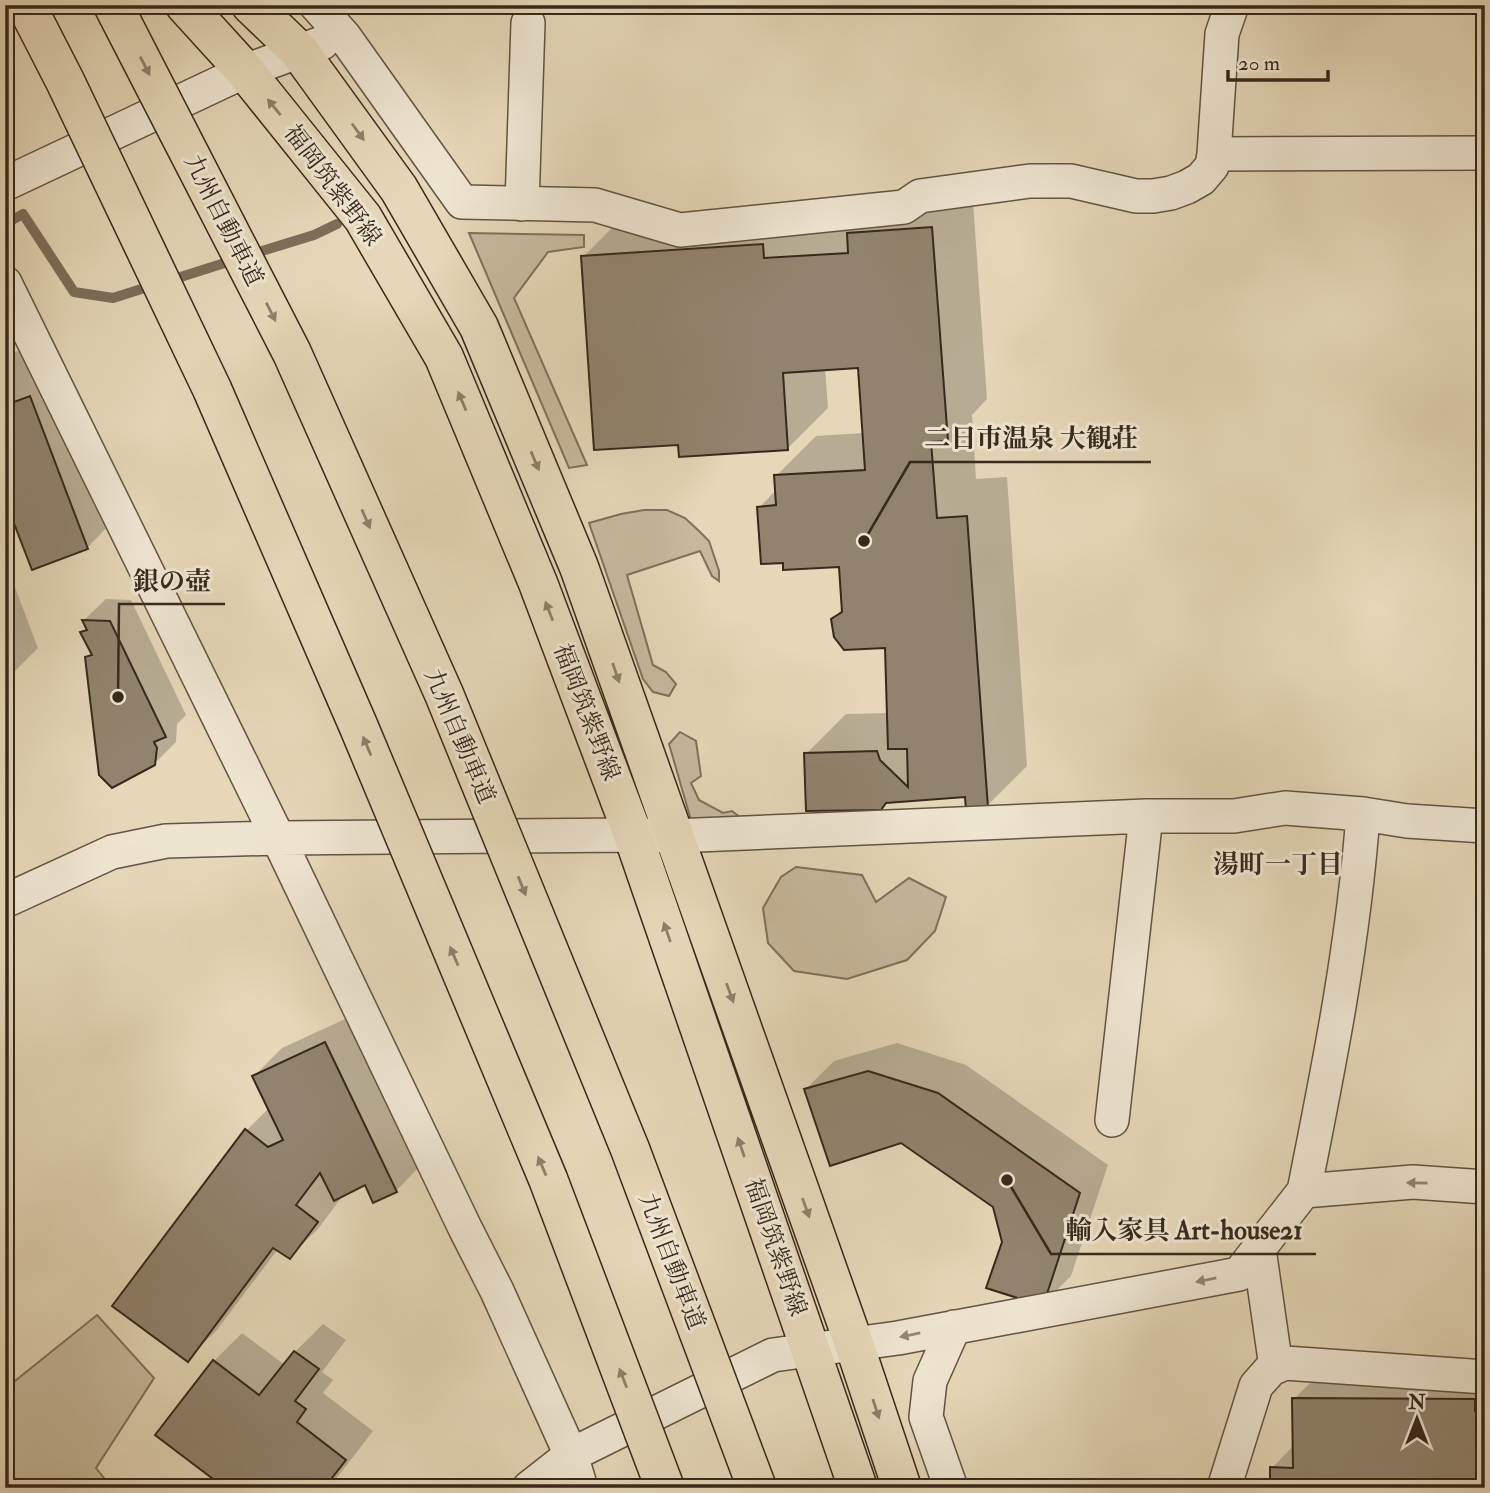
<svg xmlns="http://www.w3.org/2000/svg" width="1490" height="1493" font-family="'IM FELL Double Pica','Noto Serif JP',serif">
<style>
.green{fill:#c7b99d;stroke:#7f715c;stroke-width:2}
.shadow{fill:#0003}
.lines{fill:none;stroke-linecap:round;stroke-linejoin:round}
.stream{stroke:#7c6e59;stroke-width:10}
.building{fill:#91836d;stroke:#37291b;stroke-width:2}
.minor-casing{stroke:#625442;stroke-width:36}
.major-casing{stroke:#37291b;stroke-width:41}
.minor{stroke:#eee5d1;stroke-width:33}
.major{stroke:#e5d7b8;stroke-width:38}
.highway-bridge-casing{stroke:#37291b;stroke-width:41;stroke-linecap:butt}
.highway-bridge{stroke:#e5d7b8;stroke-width:38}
.oneway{fill:#8e806a}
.oneway2{fill:#928776}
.labels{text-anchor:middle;stroke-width:6;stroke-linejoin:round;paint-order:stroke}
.street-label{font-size:24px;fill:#37291b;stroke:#eee5d1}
.neighbourhood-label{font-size:26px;font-weight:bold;fill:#37291b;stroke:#eee5d1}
.leader{fill:none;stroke:#37291b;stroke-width:2.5}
.callout-dot{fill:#37291b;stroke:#eee5d1;stroke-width:2.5}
.callout-label{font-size:26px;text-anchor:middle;font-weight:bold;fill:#37291b;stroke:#eee5d1;stroke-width:6;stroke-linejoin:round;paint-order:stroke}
</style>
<rect width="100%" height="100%" fill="#e5d7b8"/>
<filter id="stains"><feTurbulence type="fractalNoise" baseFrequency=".00286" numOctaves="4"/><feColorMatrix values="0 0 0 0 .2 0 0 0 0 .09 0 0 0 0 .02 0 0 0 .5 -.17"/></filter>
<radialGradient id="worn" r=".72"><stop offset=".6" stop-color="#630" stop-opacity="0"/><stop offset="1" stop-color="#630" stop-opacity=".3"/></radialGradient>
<path class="green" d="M469,233L584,235V247L548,252L514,298L587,465L569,468Z
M644,510H667L685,518L699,531L709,541L719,571V581L712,576L700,551L627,575L653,665L666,672L676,684L669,696L653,692L643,679L589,523L621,514Z
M680,732L696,741L701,776L691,783L699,800L723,813L732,811L741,818L691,820L669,744Z
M796,867L862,875L876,902L909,878L946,897L935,931L907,960L847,979L794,971L768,943L763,908L781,877Z
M97,1315L154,1378L96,1468L112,1488H5V1389Z"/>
<path class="shadow" d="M972,188L987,399L972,415L976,479L1007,477L1027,766L987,806L967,795L888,801L806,754L846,714L889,713L886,646L833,619L843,608L841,565L784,561L759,508L777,489L776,476L816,436L864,433L860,366L825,368L828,408L788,448L680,443L583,257L623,217L802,205Z
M24,349L115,519L87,548L6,496L5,356Z
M5,561L38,648L10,676L5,678Z
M106,599L131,600L186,715L177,724L176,742L154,764L86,658L93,652L83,633L87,628L84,620Z
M354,1015L424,1162L396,1191L366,1183L344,1194L318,1229L289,1257L278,1249L216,1331L187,1359L246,1131L269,1108L254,1076L282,1048Z
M897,1043L966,1065L1108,1165L1071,1276L1043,1304L1004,1242L994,1206L901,1141L806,1089L834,1061Z
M323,1324L346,1340L322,1372L333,1380L323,1393L373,1431L329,1488H227L214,1361L242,1333L285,1365L295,1352Z
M1334,1359L1485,1360V1488L1272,1468L1294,1445V1399Z"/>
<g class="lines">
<path class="stream" d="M5,224L23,214L74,292L113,298L154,285
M252,254L314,235L337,224
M168,281L234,260"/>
</g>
<path class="building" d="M932,227L948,441L931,442L937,518L967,516L988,808L966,810L965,797L886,803L881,810L806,811L804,753L877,751L880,760L908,787L907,749H888L885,648L844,650L834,637L831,619L842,612L839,567L783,570V563L761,564L757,507L776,505L774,475L865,470L858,368L783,373L788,450L679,457L678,445L594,450L581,256L763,244L764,258L848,253L847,233Z
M30,396L88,549L32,570L5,500V403L6,405Z
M82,620L110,621L166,737L154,742L157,748L155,765L112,788L99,775L85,657L92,655L80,632L87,630Z
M325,1042L397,1192L373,1203L365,1185L334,1201L320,1173L296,1205L318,1222L290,1259L273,1248L188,1362L112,1306L245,1129L268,1147L283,1140L252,1076Z
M868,1071L938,1093L1080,1193L1043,1306L986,1288L1002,1242L993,1207L901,1143L830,1166L804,1089Z
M294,1351L319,1369L295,1401L306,1409L297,1422L346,1460L324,1488H225L155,1435L213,1360L259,1395Z
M1292,1398L1475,1399V1411L1485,1410V1488H1270V1467L1293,1468Z"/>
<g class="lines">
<defs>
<path id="minor" d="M316,5L344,36L462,202L595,205L680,230L904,207L920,196L1030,181H1071L1136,196H1153L1171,193L1187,187L1201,179L1212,166L1214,154L1222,34L1232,5
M1214,154L1485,153
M5,184L245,71L322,43
M522,204L528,23
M5,283L278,838L465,1228L497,1291L571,1455L581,1488
M5,901L112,852L166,841L278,838L633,835L674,836L1146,816H1234L1285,808L1363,814L1407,821L1485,826
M1112,1120L1146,816
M1304,1191C1329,1066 1354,941 1363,814
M1259,1249L1276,1367
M529,1488L571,1455L773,1355L898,1338L1239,1274L1304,1191L1413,1182L1485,1187
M951,1488L926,1417L930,1381L954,1327
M1224,1488L1256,1386L1271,1369L1285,1363L1485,1377"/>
<path id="major" d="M185,5L245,71L363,218L444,357L538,583L633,835L858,1488
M251,5L299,51L399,189L479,327L579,567L854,1344L902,1488"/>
</defs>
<use href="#minor" class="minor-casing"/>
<use href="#major" class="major-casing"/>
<use href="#minor" class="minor"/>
<use href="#major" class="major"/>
<defs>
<path id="highway-bridge" d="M26,5L65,81L212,389L358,725L548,1179L665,1488
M113,5L292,353L444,694L630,1149L757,1488"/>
</defs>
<use href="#highway-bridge" class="highway-bridge-casing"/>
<use href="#highway-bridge" class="highway-bridge"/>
</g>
<defs><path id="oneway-solid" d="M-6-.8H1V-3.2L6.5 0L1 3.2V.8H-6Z" transform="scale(1.75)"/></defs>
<g class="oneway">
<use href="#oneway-solid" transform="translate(145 66) rotate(63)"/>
<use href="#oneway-solid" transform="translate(274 107) rotate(-129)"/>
<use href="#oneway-solid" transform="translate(358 132) rotate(54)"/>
<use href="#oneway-solid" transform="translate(271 312) rotate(63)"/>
<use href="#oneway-solid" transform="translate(462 401) rotate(-113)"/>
<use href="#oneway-solid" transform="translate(535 461) rotate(67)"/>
<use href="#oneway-solid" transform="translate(366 519) rotate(66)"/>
<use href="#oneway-solid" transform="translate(549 611) rotate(-111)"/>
<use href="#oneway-solid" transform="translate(616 673) rotate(71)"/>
<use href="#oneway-solid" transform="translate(367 746) rotate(-113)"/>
<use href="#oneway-solid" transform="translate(522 886) rotate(68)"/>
<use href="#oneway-solid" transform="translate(667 932) rotate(-109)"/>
<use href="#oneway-solid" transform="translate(454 956) rotate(-113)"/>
<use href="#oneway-solid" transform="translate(730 993) rotate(70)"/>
<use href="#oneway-solid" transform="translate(741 1147) rotate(-109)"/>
<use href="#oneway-solid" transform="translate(542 1166) rotate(-113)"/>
<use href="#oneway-solid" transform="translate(806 1208) rotate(70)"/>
<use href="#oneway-solid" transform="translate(623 1378) rotate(-111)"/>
<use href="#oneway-solid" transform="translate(876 1409) rotate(72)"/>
</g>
<g class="oneway2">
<use href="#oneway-solid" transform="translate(1417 1183) rotate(-179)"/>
<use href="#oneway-solid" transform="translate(1206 1280) rotate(169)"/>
<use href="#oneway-solid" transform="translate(910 1335) rotate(169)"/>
</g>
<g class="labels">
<g class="street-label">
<text transform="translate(333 185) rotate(53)" y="8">福岡筑紫野線</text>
<text transform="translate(224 220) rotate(63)" y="8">九州自動車道</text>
<text transform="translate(587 712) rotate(69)" y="8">福岡筑紫野線</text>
<text transform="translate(460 736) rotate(67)" y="8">九州自動車道</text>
<text transform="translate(776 1247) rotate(71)" y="8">福岡筑紫野線</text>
<text transform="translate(672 1261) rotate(69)" y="8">九州自動車道</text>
</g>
<g class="neighbourhood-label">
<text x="1278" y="873">湯町一丁目</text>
</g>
</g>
<path class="leader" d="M864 541L910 462H1151M118 697L119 604H225M1007 1180L1051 1254H1316"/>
<g class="callout-dot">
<circle cx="864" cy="541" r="7"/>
<circle cx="118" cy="697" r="7"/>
<circle cx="1007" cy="1180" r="7"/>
</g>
<g class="callout-label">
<text x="1031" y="447">二日市温泉 大観荘</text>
<text x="172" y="590">銀の壺</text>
<text x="1184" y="1239">輸入家具 Art-house21</text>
</g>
<rect width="1490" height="1493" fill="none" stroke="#e5d7b8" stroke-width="28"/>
<rect x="7" y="7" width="1476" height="1479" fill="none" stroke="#37291b" stroke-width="3.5"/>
<rect x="14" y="14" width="1462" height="1465" fill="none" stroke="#37291b" stroke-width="2"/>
<g transform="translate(1417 1419)" stroke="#eee5d1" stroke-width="5" paint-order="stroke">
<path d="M0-5L12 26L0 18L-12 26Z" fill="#37291b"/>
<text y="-10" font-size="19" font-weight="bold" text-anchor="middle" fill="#37291b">N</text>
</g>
<path d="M1228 70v10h100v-10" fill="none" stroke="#37291b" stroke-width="3.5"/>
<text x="1238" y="70" font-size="21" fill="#37291b" stroke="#eee5d1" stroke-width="5" paint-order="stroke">20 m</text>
<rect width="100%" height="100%" filter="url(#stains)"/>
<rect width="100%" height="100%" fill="url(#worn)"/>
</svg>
